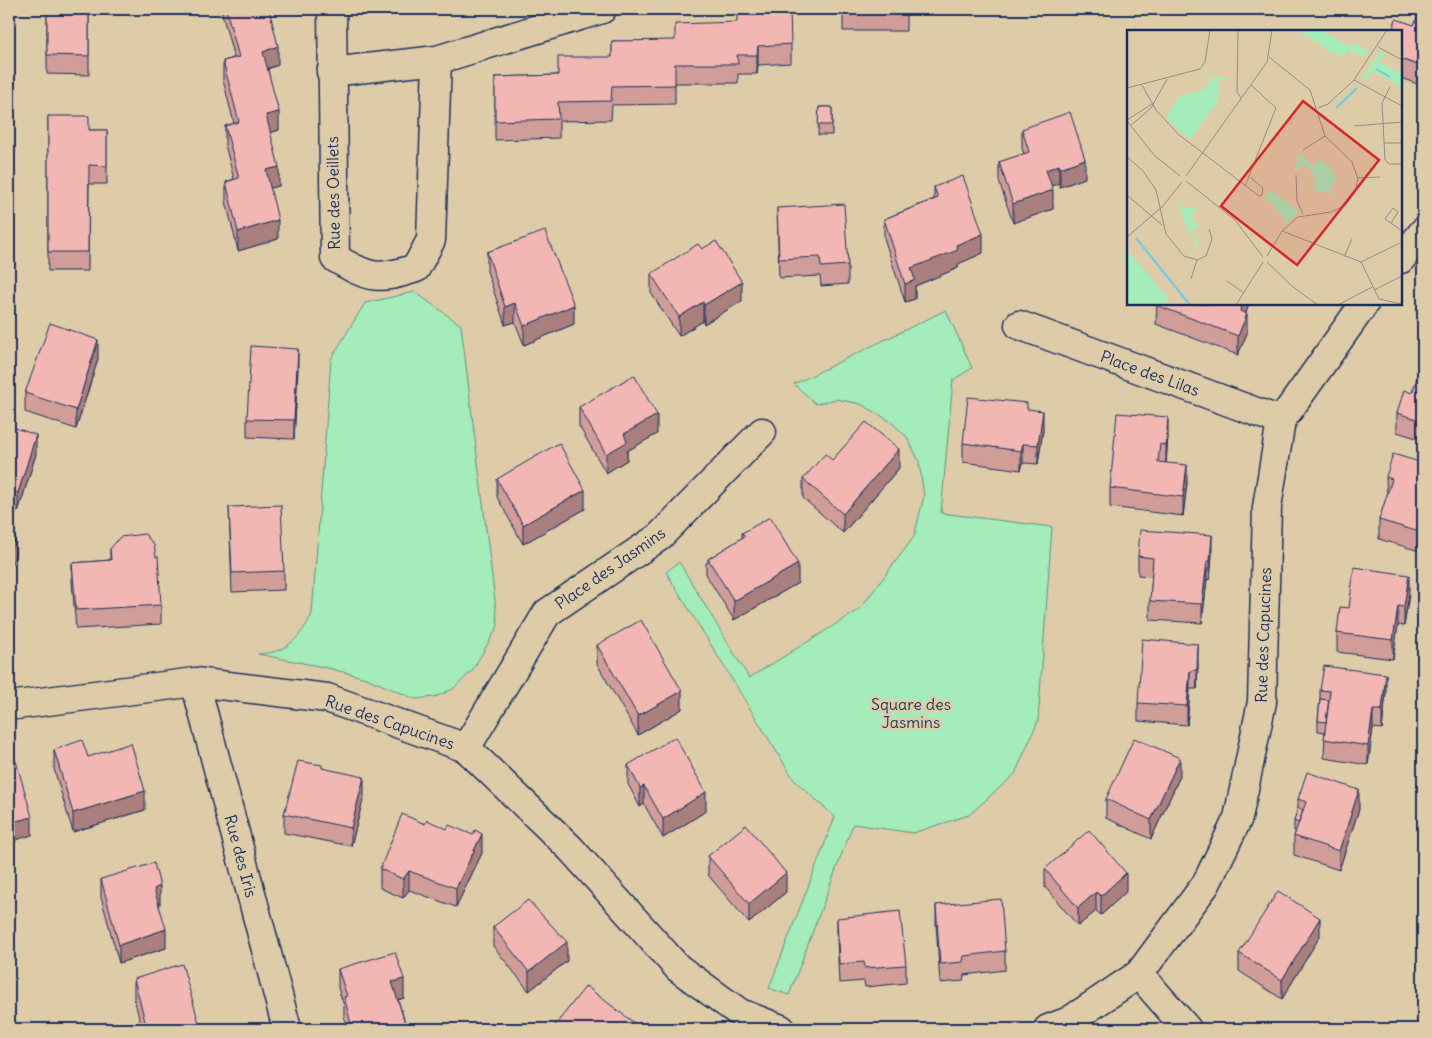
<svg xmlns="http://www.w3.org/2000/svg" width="1432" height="1038" font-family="Delius,sans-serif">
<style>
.green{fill:#a4ecba;stroke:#608e8c}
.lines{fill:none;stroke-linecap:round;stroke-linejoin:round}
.minor-casing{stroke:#1b2f5e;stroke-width:31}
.minor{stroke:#decca9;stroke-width:28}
.wall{fill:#d09d99;stroke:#1b2f5e}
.shaded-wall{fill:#a9807d;stroke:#1b2f5e}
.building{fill:#f2b7b2;stroke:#1b2f5e}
.labels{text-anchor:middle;stroke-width:5;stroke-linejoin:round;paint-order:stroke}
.street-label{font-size:16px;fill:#1b2f5e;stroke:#decca9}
.park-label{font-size:16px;fill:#223863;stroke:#decca9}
.inset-river{fill:none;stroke:#7dcadc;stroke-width:2.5}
.inset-road{fill:none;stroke:#908d8b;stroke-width:1}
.view{fill:#d62828;fill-opacity:0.15;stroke:#d62828;stroke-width:2.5}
.inset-edge{fill:none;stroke:#1b2f5e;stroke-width:2.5}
</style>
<rect width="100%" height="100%" fill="#decca9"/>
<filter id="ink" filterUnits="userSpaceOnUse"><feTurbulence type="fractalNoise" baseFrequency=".02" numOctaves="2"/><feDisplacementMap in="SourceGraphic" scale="10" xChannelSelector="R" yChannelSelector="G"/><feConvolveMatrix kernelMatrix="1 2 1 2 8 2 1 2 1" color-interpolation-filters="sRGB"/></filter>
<g filter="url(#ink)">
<path class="green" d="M415,292L461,325L498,626L472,671L453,689L435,697L415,699L366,678L328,668L258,654C287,653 300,638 312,614L331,359L365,303Z
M946,310L972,368L953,380L941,513L1052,527L1038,721L1015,774L969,815L913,833L853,824L789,995L769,988L835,817L794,780L666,572L679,562L749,678L859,610L914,537L924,496L919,461L907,437L890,421L861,404L836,399L816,404L794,384Z"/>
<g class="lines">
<defs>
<path id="minor" d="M332,9L335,258C369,278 377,281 416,268L431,240L437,60
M331,72L437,60L602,9
M1401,259L1423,232
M1019,325L1281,421
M195,682L287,1029
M9,706L195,682L327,698L466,748L570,848L678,968L740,1013L781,1029
M466,748L547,613L659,537L762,432
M1139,974L1187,1029
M1048,1029L1069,1021L1139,974L1206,884L1238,818L1262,702L1267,507L1281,421L1364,304"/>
</defs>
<use href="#minor" class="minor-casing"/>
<use href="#minor" class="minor"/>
</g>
<path class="wall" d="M47,9H89V75L47,74Z
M222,9H269L278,65L268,69L279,130L270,133L279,186L270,188L278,239L238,251L226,201V182L234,179L225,145V126L234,123L223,80V61L234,58L222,14Z
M843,9H970L969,12L906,13V31H843Z
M1423,9V86L1401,78V31L1414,25Z
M612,41L791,44V63L758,65L757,74H738V83H675V104L612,105L611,120L559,121V138L495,140V77L558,75L612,57Z
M819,107H832V135H818Z
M48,116L89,130H107V184H89L88,271H48Z
M1022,129L1085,178L1060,187L1059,183L1051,186L1053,209L1013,223L999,181V162L1024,154L1022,148Z
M934,187L983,253L958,264V268L915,286V299L905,302L884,238V219L934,199Z
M777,208L848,265V284L821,286L820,276L779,278Z
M487,252L574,324L524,345L515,322L505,325L487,271Z
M651,274L742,301L704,324L703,321L679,336L651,293Z
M1157,304H1249L1246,313L1247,333L1238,355L1156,324Z
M98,359L76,429L25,412V393Z
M1423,360V440L1397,432V413L1412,393Z
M298,368L294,439L247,437V419Z
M579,407L657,434L627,451V460L606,473L579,426Z
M1027,409L1043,430L1038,464L1023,463L1021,470L963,462V443Z
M9,426L36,454L18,512L9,509Z
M1168,436L1166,463L1187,483L1183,516L1110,507V488Z
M832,460L899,468L843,533L803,498V479Z
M1423,463V552L1379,539V520L1387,496L1386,477Z
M497,479L585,509L523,544L497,497Z
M229,507L284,571V590L232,592Z
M742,533L798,583L734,620L708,578L706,573V563L708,562V559L742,538Z
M110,549L161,605V624L76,629L72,582V563L110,560Z
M1212,554L1210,580L1207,579L1202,623L1150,620V601L1152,576L1138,575V556Z
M1409,594L1404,626L1398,625L1393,659L1337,652V633L1349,608Z
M597,645L682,709L638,735L597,664Z
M1198,663L1197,689H1190L1187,725L1138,721V703Z
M1320,690L1386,693L1382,729L1373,728L1368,765L1324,758L1325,732L1318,731V721L1320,699Z
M54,750L88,757L145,810L73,832L54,769Z
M628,765L706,811L663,838L644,804L640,807L628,784Z
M322,768L364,796L351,846L284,833V814Z
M1180,776L1151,839L1106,818V799Z
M1298,799L1359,809L1339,870L1294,855V836L1296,832L1294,831V821L1298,808Z
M482,853L456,907L409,890L403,898L380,888V869Z
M708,856L786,892L749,923L708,875Z
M1045,869L1126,892L1101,915L1096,911L1078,926L1045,887Z
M101,879L160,905H159L166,948L119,963L101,897Z
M936,905L1005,951V970L964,975L963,981L940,983L936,924Z
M837,918L906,965V983L865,987L864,981L839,983L837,937Z
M493,927L567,961L529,991L493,946Z
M1320,936L1282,999L1239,971V953Z
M338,969L404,998L398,1000L407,1029H348L344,1016V1006L338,988Z
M134,979L199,1029H142L134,998Z"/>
<path class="shaded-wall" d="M278,46V65L263,70V52Z
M758,46V65L757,74V55Z
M279,112V130L266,134V115Z
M1085,159V178L1060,187V168Z
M1059,165V183L1046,188V170Z
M279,167V186L266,189V170Z
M1053,190V209L1013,223V204Z
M278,220V239L238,251V232Z
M983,234V253L958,264V268L915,286V299L905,302V284L911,268L956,245Z
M742,282V301L704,324V305Z
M703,302V321L679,336V317Z
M515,303V322L505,325V307Z
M1242,304H1249L1240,330V311Z
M574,305V324L524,345V326Z
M1247,314V333L1238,355V336Z
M98,340V359L76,429V410Z
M298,349V368L294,439V420Z
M1043,411V430L1038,464V445Z
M657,415V434L627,451V460L606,473V454L624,434Z
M1168,417V436L1166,464V445Z
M36,435V454L18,512V493Z
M1023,444V463L1021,470V451Z
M899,449V468L843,533V514Z
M1187,465V483L1183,516V497Z
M585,490V509L523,544V525Z
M1212,535V554L1210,580V561Z
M15,537V555L9,574V555Z
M1207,561V579L1202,623V604Z
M798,564V583L734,620V601Z
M1409,575V594L1404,626V607Z
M1398,606V625L1393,659V640Z
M1198,644V663L1197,689V670Z
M1190,671V689L1187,725V706Z
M1386,674V693L1382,729V710Z
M682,691V709L638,735V716Z
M1373,710V728L1368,765V746Z
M1180,758V776L1151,839V820Z
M364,777V796L351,846V828Z
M644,786V804L640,807V788Z
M1359,790V809L1339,870V851Z
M145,791V810L73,832V813Z
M706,792V811L663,838V819Z
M32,817V835L9,842V823Z
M482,834V853L456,907V888Z
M409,871V890L403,898V879Z
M786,873V892L749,923V904Z
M1126,873V892L1101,915V896Z
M160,886V905L154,907V889Z
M1096,892V911L1078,926V908Z
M1320,918V936L1282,999V980Z
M166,929V948L119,963V945Z
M567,942V961L529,991V972Z
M404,979V998L392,1001V982Z
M199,1023V1029H179Z"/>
<path class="building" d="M47,9H89V56L47,55Z
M226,9H269L278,46L263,52L279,112L266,115L279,167L266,170L278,220L238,232L226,182L239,178L225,126L239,122L223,61L239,57Z
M737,9H790L791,44L758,46L757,55H737L738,64H675V85L612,86L611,101L558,102L559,119L495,121V77L558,75V57H612V41L675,40V24L737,22Z
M843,9H906V12H843Z
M1420,9H1423V67L1401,59V31H1392L1396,19L1414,25Z
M819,107H832V125H818Z
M1070,112L1085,159L1060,168L1059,165L1046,170L1053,190L1013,204L999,162L1029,152L1022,129Z
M48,116H89V130H107V166L89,165L88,252H48Z
M963,176L983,234L956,245L958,250L911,268L915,280L905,284L884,219L938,198L934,187Z
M844,204L848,265L821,267L820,257L779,259L777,208Z
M545,231L574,305L524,326L515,303L505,307L487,252Z
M716,241L742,282L704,305L703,302L679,317L651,274L698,244L702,249Z
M1157,304H1242L1240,311L1247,314L1238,336L1156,305Z
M50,323L98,340L76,410L25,393Z
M251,346L298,349L294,420L247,419Z
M1423,360V421L1397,413L1404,390L1412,393Z
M634,375L657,415L624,434L627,442L606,454L579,407Z
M968,397L1027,403V409L1043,411L1038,445L1023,444L1021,451L963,443Z
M1117,413L1168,417L1166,445L1160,444L1158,462L1187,465L1183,497L1110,488Z
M866,422L899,449L843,514L803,479L825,454L832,460Z
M9,426L36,435L18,493L9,490Z
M559,443L585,490L523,525L497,479Z
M1393,454L1423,463V533L1379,520L1392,479L1386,477Z
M281,505L284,571L232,573L229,507Z
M770,517L798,564L734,601L708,559L745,536L742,533Z
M1140,530L1212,535L1210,561H1207L1202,604L1150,601L1153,558L1138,556Z
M145,534L154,545L156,557L158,556L161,605L76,610L72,563L111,560L110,549L120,537Z
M9,535L15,537L9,555Z
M1354,567L1409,575L1404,607L1398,606L1393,640L1337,633L1340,607L1349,608Z
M641,620L682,691L638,716L597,645Z
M1142,639L1198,644L1197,670L1190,671L1187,706L1138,703Z
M1324,666L1386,674L1382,710H1373L1368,746L1324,739L1330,691L1320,690Z
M1320,699L1329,700L1326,722L1318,721Z
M675,737L706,792L663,819L644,786L640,788L628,765Z
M1134,738L1180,758L1151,820L1106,799Z
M82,740L88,757L131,743L145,791L73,813L54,750Z
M16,761L32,817L9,823V764Z
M298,761L322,765V768L364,777L351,828L284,814Z
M1307,772L1359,790L1339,851L1294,836L1306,802L1298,799Z
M1298,808L1303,810L1299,823L1294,821Z
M402,814L425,824L427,820L447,829L449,825L473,835L475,830L482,834L456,888L409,871L403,879L380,869Z
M746,825L786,873L749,904L708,856Z
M1089,830L1126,873L1101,896L1096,892L1078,908L1045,869Z
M154,863L160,886L154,889L166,929L119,945L101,879Z
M1278,891L1320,918L1282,980L1239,953Z
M1001,899L1005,951L964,956L963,962L940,964L936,905Z
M528,900L567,942L529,972L493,927Z
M900,911L906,965L865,968L864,962L839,964L837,918Z
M395,952L404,979L392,982L407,1029H349L352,1027L344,997L347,996L338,969Z
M182,964L199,1023L179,1029H147L134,979Z
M586,986L642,1029H552Z"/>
</g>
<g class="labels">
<g class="street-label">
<text transform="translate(333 193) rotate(-91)" y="6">Rue des Oeillets</text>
<text transform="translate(1150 373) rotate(20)" y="6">Place des Lilas</text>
<text transform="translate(610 568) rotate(-35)" y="6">Place des Jasmins</text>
<text transform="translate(1263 635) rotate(-88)" y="6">Rue des Capucines</text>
<text transform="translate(390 722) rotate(19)" y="6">Rue des Capucines</text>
<text transform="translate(241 856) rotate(75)" y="6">Rue des Iris</text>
</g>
<g class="park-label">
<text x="911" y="710">Square des<tspan x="911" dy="18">Jasmins</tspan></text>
</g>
</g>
<g transform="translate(1127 30)">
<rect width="275" height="275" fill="#decca9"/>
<path d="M169,0H199L198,3L224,17L227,13L242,22L238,27L220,20L217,27L207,22V26L196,16ZM254,20L258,23L252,32L275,44V57L246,41L238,50L235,49ZM75,40L85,50L88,47L106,49H92L91,71L63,110L39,88L52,66L75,61L84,52ZM171,124L177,126L185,136L193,129L206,141L209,151L203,161L212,175L202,162L174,160H187L188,148L180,135L168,140ZM144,161L170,180L169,185L157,194V188L137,166ZM47,169L57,177L69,179L64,187L71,196L64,202L71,211L63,226L68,211L54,186L55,178ZM1,221L42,269L35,275H0Z" fill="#a4ecba"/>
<path class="inset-river" d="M249,39L263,47M209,78L230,58M9,208L63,275"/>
<path class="inset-road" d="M111,0L110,62L114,68M251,17L275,30M227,50L275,76M15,55L29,80L51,104L132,166L135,165L136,158L123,147M263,57L255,73L258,130L262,134H275M0,58L73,39L78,32L83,0M191,78L201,74L227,50L260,0M0,90L25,74M0,91L27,125L53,146M3,96L24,78L40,49M227,96L275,92M257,113H275M176,120L198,106M0,127L16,141L29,160L39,204L57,226L70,230L79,226L85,209L82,199M169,145L170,171L176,184M59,146L140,32L145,0M231,148L253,147M59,151L108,190L136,227M118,156L149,78L124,55M0,165L35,195M264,193L271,182L266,178L258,189L264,193L275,201M155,201L234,232L252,269L275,274M0,207L35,177L55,152M140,226L155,201L171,187L204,182L219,175L228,162L231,149L225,132L198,106L183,60L142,27M217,227L225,209M140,232L166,257L191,275M234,232L275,212M64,249L70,230M100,251L117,263M247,260L275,246M109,275L136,232M211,275L245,257"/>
<path class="view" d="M176,71L252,130L170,235L94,176Z"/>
<rect width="275" height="275" class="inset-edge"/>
</g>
<rect width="1432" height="1038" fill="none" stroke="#decca9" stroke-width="30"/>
<rect x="15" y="15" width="1402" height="1008" fill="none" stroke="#1b2f5e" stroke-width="2" filter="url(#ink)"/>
</svg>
